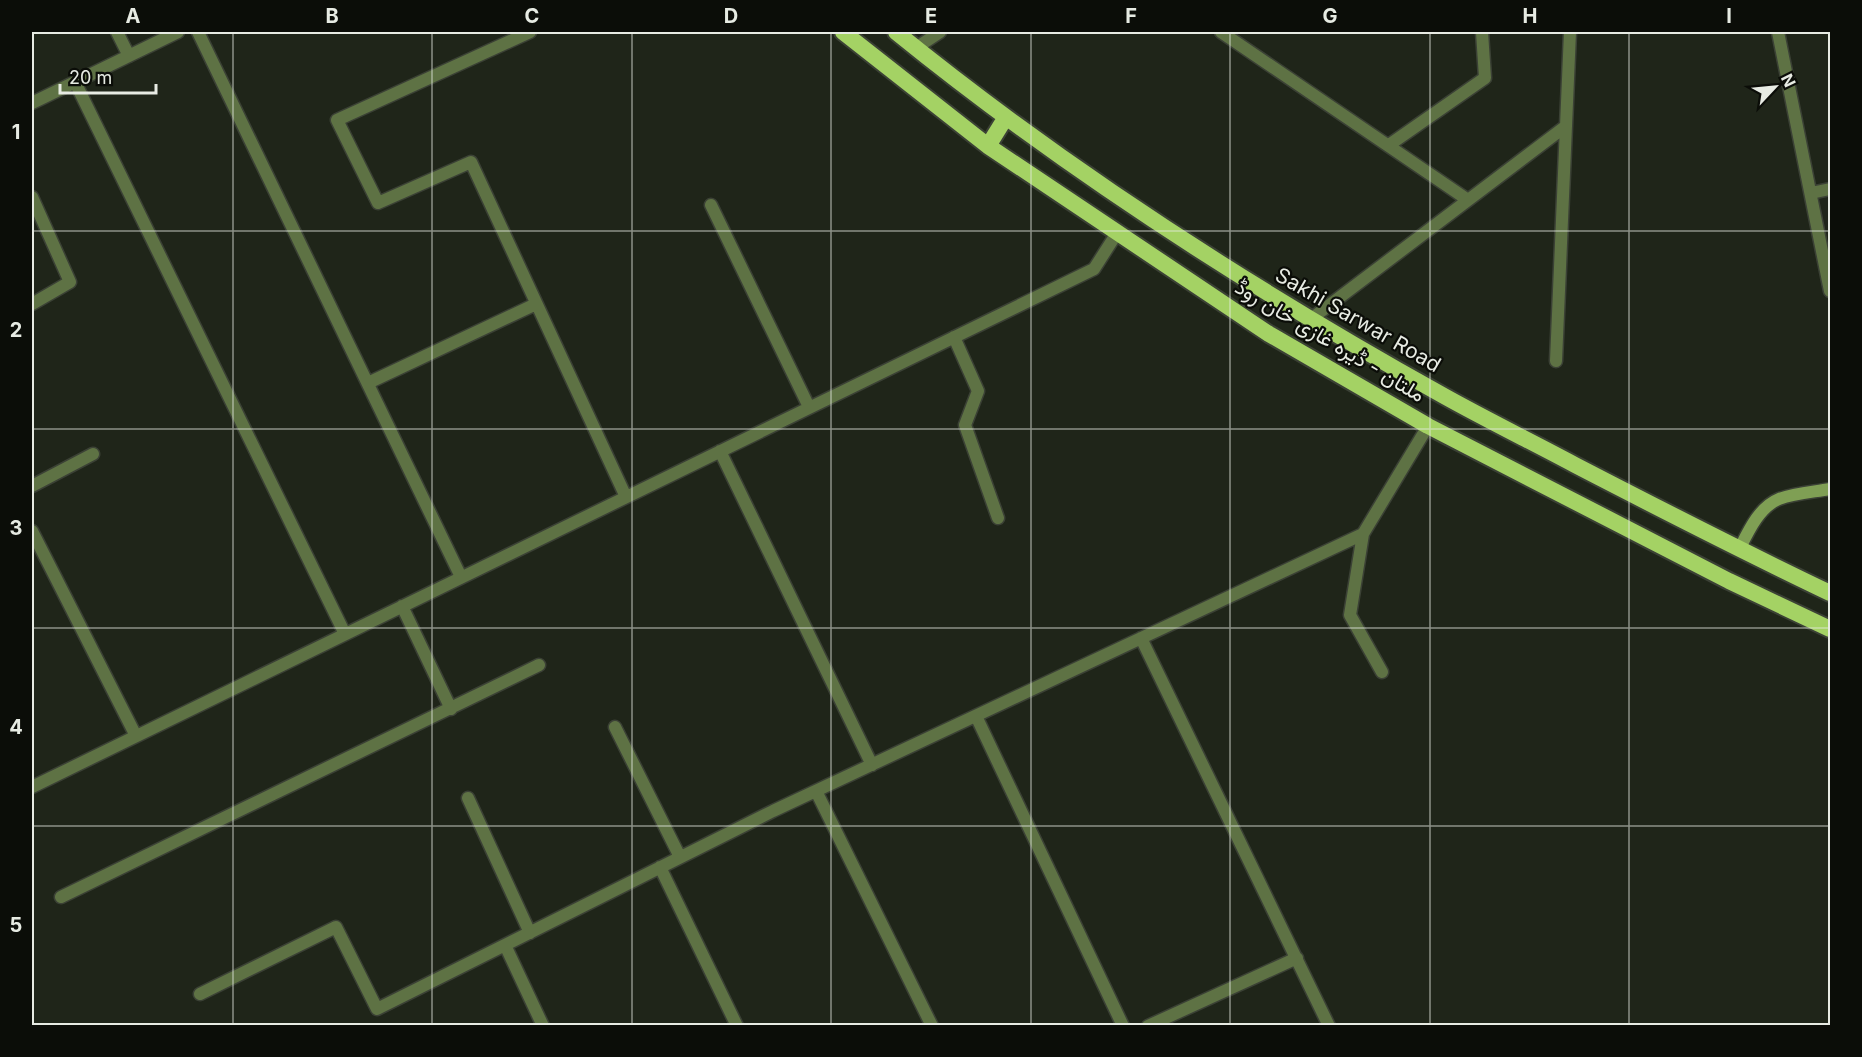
<svg xmlns="http://www.w3.org/2000/svg" width="1862" height="1057" font-family="Inter,Vazirmatn,sans-serif">
<style>
.lines{fill:none;stroke-linecap:round;stroke-linejoin:round}
.minor-casing{stroke:#3b4135;stroke-width:15}
.secondary-casing{stroke:#3b4135;stroke-width:15}
.trunk-casing{stroke:#3b4135;stroke-width:20}
.minor{stroke:#5e7244;stroke-width:12}
.secondary{stroke:#7f9f54;stroke-width:12}
.trunk{stroke:#a4d264;stroke-width:16}
.grid{fill:none;stroke:#e7ebe3;stroke-width:1.5;stroke-opacity:0.55}
.labels{text-anchor:middle;stroke-width:4.5;stroke-linejoin:round;paint-order:stroke}
.street-label{font-size:21px;fill:#e7ebe3;stroke:#0b0d08}
.neatline{fill:none;stroke:#e7ebe3;stroke-width:2}
.grid-label{font-size:20px;text-anchor:middle;font-weight:bold;fill:#e7ebe3}
</style>
<rect width="100%" height="100%" fill="#1f2519"/>
<g class="lines">
<defs>
<path id="minor" d="M117,32L129,56
M198,32L461,577
M530,32L337,120L378,203L471,162L626,497
M1221,32L1468,200
M1778,32L1830,291
M916,48L940,32
M75,82L345,634
M32,103L178,32
M1389,145L1485,78L1482,32
M1811,193L1830,189
M32,197L70,282L32,304
M711,205L809,407
M1311,319L1566,126
M954,337L978,391L965,425L998,518
M1556,361L1570,32
M368,383L536,304
M720,451L872,765
M32,486L93,454
M32,531L136,736
M402,606L451,709
M1141,638L1329,1026
M1382,672L1350,615L1363,534L1428,426
M976,716L1123,1026
M615,727L680,857
M32,787L1094,269L1117,233
M816,791L932,1026
M468,798L530,933
M660,867L737,1026
M61,897L539,665
M505,945L543,1026
M200,994L336,927L377,1009L773,811L1363,534
M1148,1026L1297,958"/>
<path id="secondary" d="M1739,550C1748,532 1759,507 1779,499C1795,493 1814,492 1830,489"/>
<path id="trunk" d="M843,32L988,146L1269,334L1428,426L1729,581L1830,629
M896,32C1066,170 1252,289 1444,396C1487,420 1532,442 1575,465C1660,509 1744,552 1830,593
M988,146L1006,117"/>
</defs>
<use href="#minor" class="minor-casing"/>
<use href="#secondary" class="secondary-casing"/>
<use href="#trunk" class="trunk-casing"/>
<use href="#minor" class="minor"/>
<use href="#secondary" class="secondary"/>
<use href="#trunk" class="trunk"/>
</g>
<path class="grid" d="M233,32V1026M432,32V1026M632,32V1026M831,32V1026M1031,32V1026M1230,32V1026M1430,32V1026M1629,32V1026M32,231H1830M32,429H1830M32,628H1830M32,826H1830"/>
<g class="labels">
<g class="street-label">
<text transform="translate(1358 320) rotate(30)" y="7">Sakhi Sarwar Road</text>
<text transform="translate(1330 341) rotate(31)" y="7">ملتان - ڈیرہ غازی خان روڈ</text>
</g>
</g>
<rect width="1862" height="1057" fill="none" stroke="#0b0d08" stroke-width="66"/>
<g transform="translate(1775 87) rotate(64)" stroke="#0b0d08" stroke-width="4.5" paint-order="stroke">
<path d="M0-4.5L10 22L0 15L-10 22Z" fill="#e7ebe3"/>
<text y="-9" font-size="16" font-weight="bold" text-anchor="middle" fill="#e7ebe3">N</text>
</g>
<path d="M60 84v9h96v-9" fill="none" stroke="#e7ebe3" stroke-width="3"/>
<text x="69" y="84" font-size="18" fill="#e7ebe3" stroke="#0b0d08" stroke-width="4.5" paint-order="stroke">20 m</text>
<rect x="33" y="33" width="1796" height="991" class="neatline"/>
<g class="grid-label">
<text x="133" y="23">A</text>
<text x="332" y="23">B</text>
<text x="532" y="23">C</text>
<text x="731" y="23">D</text>
<text x="931" y="23">E</text>
<text x="1131" y="23">F</text>
<text x="1330" y="23">G</text>
<text x="1530" y="23">H</text>
<text x="1729" y="23">I</text>
<text x="16" y="139">1</text>
<text x="16" y="337">2</text>
<text x="16" y="535">3</text>
<text x="16" y="734">4</text>
<text x="16" y="932">5</text>
</g>
</svg>
